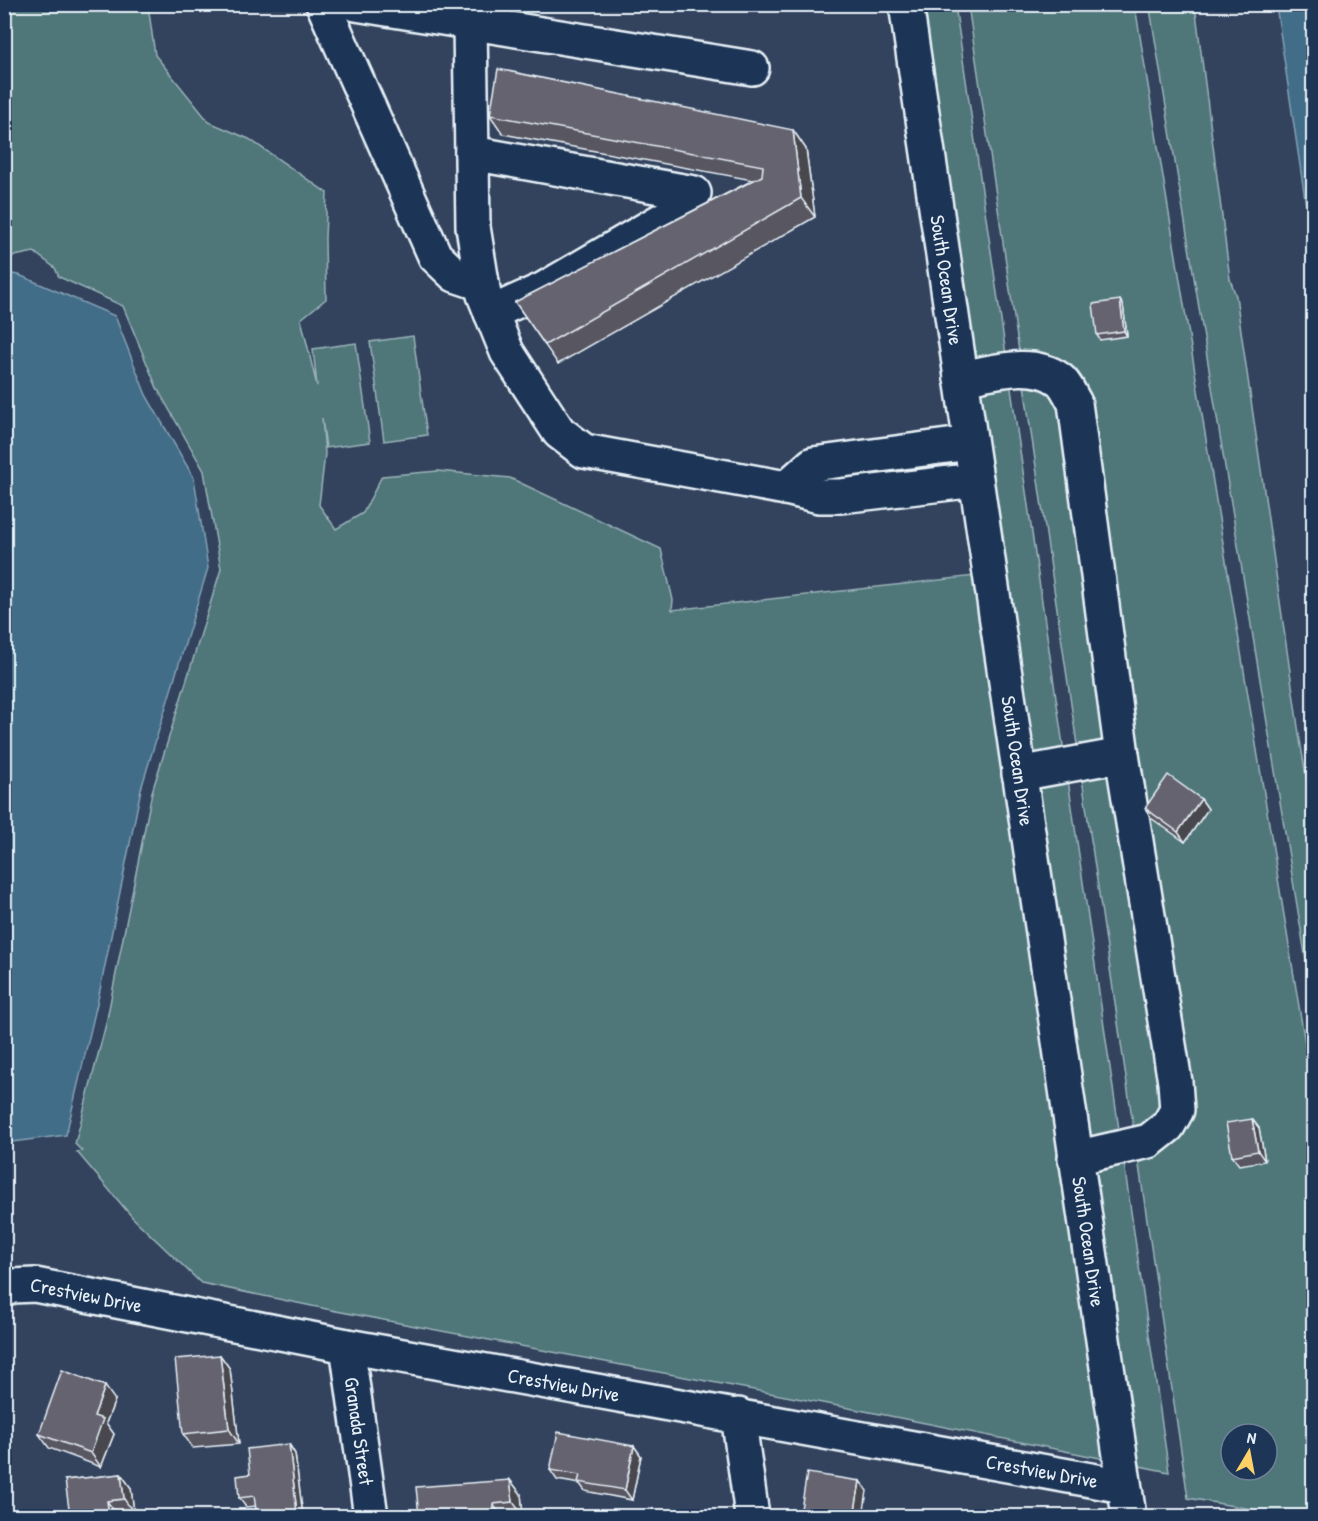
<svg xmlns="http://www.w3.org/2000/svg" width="1318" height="1521" font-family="'Patrick Hand',sans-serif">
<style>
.green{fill:#4f777a;stroke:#9cb4b9;stroke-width:1.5;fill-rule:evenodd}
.water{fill:#426d89;stroke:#84a2b5;stroke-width:1.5}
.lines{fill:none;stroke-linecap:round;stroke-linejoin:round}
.minor-casing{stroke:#e8f1f8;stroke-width:38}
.major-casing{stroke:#e8f1f8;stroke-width:38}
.minor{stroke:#1d3557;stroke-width:33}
.major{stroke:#1d3557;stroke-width:33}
.wall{fill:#585660;stroke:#e8f1f8;stroke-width:1.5}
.shaded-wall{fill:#47464e;stroke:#e8f1f8;stroke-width:1.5}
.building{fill:#666470;stroke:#e8f1f8;stroke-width:1.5}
.labels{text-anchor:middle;stroke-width:5;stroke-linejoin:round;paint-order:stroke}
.street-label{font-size:20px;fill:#e8f1f8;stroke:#1d3557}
</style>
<rect width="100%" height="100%" fill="#33435e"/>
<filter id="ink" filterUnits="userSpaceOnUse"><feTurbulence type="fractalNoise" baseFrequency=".0167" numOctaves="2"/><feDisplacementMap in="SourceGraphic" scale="12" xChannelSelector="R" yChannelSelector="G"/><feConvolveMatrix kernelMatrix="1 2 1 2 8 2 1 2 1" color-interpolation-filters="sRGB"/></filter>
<g filter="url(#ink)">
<path class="green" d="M5,5H148L155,55L209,122L249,139L327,193L325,238L326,299L301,319L317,386L313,349L356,343L370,442L326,448L322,418L325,454L319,505L336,529L363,513L382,476L438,471L510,478L661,549L673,600L672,610L975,576L1105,1459L875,1413L336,1311L201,1283L133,1218L77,1152L82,1151L75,1144L106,1024L152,792L221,569L204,471L157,388L123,306L59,277L55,268L34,252L5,258Z
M920,5H955L1169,1472L1135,1465Z
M968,5L1136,12L1313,1092V1516H1291L1188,1498ZM1231,1434H1267V1470H1231Z
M1147,5H1195L1230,279L1236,296L1299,734L1313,817V1003L1150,9Z
M413,336L427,435L384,441L370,342Z"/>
<path class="water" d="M1276,5H1313V252L1308,219Z
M5,273L19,275L115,316L146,395L194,478L208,568L141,789L99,995L66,1135L5,1143Z"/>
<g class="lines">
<defs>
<g id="minor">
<path d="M323,4L435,256L455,275L482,284"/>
<path d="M356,4L752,68"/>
<path d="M470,23L473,227L484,295L507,352L559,432L584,451L786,488"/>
<path d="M472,153L694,193L688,205L544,289L491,313"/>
<path d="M961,378C992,373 1031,359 1059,379C1066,384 1070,395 1075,403L1122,755L1175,1082L1177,1110L1168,1126L1149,1141L1075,1158"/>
<path d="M970,443L813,464L786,488L819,496H841L976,480"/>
<path d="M1019,774L1122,755"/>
<path id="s1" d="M4,1290L12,1286L35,1285L347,1346L1124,1486"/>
<path id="s2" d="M347,1346L371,1516"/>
<path d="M738,1415L752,1516"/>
</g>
<g id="major">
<path id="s3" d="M906,4L1129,1516"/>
</g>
</defs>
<use href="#minor" class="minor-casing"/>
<use href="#major" class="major-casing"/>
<use href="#minor" class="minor"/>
<use href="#major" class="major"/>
</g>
<path class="wall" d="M490,115L793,130L806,149L815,217L558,364L515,302L753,180L503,134Z
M1123,305L1127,336L1100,340L1097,335Z
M1201,799L1208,809L1185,842L1151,818L1145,808Z
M1252,1119L1259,1128L1265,1161L1239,1165L1232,1156Z
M220,1355L230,1369L239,1444L193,1448L183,1434Z
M115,1400L106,1423L114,1434L101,1467L49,1448L39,1434Z
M289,1444L295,1454L303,1516H257L256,1506L246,1507L239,1498L250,1474Z
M634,1446L641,1456L632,1500L585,1491L580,1484L557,1480L550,1470Z
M121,1474L131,1488L134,1513L117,1515L65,1480Z
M510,1480L521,1494L523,1516H419Z"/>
<path class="shaded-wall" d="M793,130L806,149L815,217L801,198Z
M1120,300L1123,305L1127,336L1124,331Z
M1201,799L1208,809L1185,842L1178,832Z
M1252,1119L1259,1128L1265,1161L1258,1151Z
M220,1355L230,1369L239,1444L229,1429Z
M105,1386L115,1400L106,1423L114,1434L101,1467L91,1453L94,1416Z
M289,1444L295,1454L303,1516H299L297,1513Z
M634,1446L641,1456L632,1500L625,1490Z
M121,1474L131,1488L134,1513L124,1499Z
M510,1480L521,1494L523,1516L513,1502Z
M860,1481L867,1491L863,1516H854Z
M107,1501L117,1515V1516H109Z
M493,1504L501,1516H494Z"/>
<path class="building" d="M498,69L793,130L801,198L545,345L515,302L762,176L763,166L490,115Z
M1120,300L1124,331L1097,335L1093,304Z
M1168,775L1201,799L1178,832L1145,808Z
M1252,1119L1258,1151L1232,1156L1226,1123Z
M220,1355L229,1429L183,1434L175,1359Z
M62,1370L105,1386L94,1416L103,1419L91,1453L39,1434Z
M558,1432L634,1446L625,1490L578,1482L580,1475L550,1470Z
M289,1444L297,1513L266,1516H257L254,1496L239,1498L237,1476L250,1474L247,1449Z
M807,1473L860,1481L854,1516H807L800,1515Z
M121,1474L124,1499L107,1501L109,1516H70L65,1480Z
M510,1480L513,1502L493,1504L494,1516H419L416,1487Z
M987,1512L988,1516H943V1514Z"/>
</g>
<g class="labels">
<g class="street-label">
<text dy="7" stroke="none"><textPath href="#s3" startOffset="279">South Ocean Drive</textPath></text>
<text dy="7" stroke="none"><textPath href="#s3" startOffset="765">South Ocean Drive</textPath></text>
<text dy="7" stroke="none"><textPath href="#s3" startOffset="1251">South Ocean Drive</textPath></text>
<text dy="7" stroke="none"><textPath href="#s1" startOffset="84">Crestview Drive</textPath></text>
<text dy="7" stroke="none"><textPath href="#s1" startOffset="570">Crestview Drive</textPath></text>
<text dy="7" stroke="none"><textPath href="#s2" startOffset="86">Granada Street</textPath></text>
<text dy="7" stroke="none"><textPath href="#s1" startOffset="1056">Crestview Drive</textPath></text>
</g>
</g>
<rect width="1318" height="1521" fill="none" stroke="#1d3557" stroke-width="24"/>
<rect x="12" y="12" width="1294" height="1497" fill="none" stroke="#e8f1f8" stroke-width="2" filter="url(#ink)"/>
<g transform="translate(1249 1452) rotate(10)"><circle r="28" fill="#1d3557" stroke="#6e8097" stroke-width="1.5"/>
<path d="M0-4.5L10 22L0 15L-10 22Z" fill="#ffd166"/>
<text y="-9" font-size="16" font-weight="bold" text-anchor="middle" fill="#e8f1f8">N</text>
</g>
</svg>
